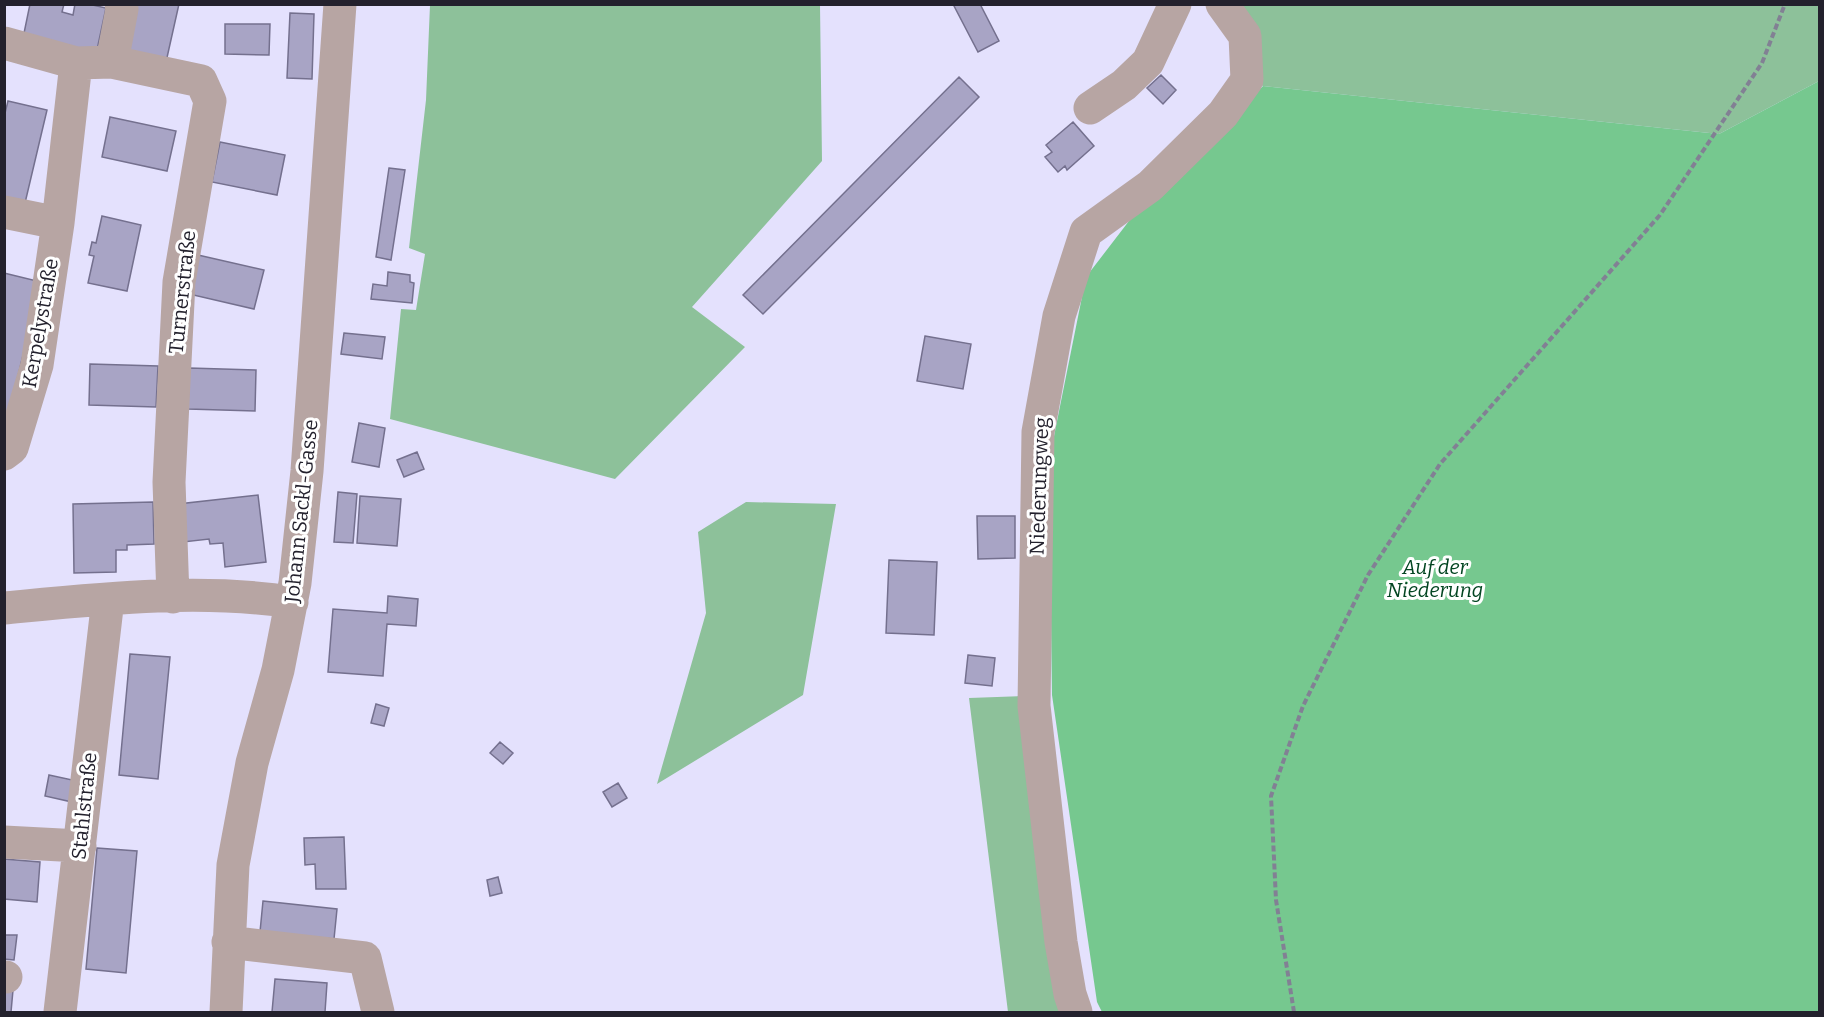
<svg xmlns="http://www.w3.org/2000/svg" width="1824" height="1017" font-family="Bitter,serif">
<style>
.green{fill:#8dc19a}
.forest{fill:#76c88f}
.building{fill:#a8a4c5;stroke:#74708e;stroke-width:1.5}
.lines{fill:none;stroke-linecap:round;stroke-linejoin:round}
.path{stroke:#828094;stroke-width:4;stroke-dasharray:6 3;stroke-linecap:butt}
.minor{stroke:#b7a5a3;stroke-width:33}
.labels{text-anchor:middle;stroke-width:6;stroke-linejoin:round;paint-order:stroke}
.street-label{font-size:20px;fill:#23212d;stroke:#fff}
.park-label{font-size:20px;font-style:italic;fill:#024521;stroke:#fff}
</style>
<rect width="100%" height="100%" fill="#e4e1fd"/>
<path class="green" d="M430,5H820L822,161L692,307L745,347L615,479L390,419L401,309L416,310L425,254L409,248L426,100Z
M1222,5H1819V81L1719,134L1263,86L1247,80Z
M746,502L836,504L803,695L657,784L706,613L698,532Z
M1023,696L1064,1012H1008L969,698Z"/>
<path class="forest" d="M1819,81V1012H1102L1097,1002L1052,695L1049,461L1086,277L1129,221L1263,86L1719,134Z"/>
<path class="building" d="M30,4H64L62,12L73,15L75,4H88L106,8L95,59L23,38Z
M137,4H179L166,62L126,53Z
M953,4H980L999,41L978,52Z
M290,13L314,14L312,79L287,78Z
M225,24H270L269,55L225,54Z
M1161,75L1176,90L1163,104L1147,88Z
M959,77L979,97L763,314L743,295Z
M8,101L47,110L25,203L4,198V117Z
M110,117L176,131L167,171L102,157Z
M1073,122L1094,146L1067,170L1065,166L1058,172L1045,157L1052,152L1046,145Z
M220,142L285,155L277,195L212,182Z
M389,168L405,170L391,260L376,257Z
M102,216L141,225L127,291L88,283L94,256L89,255L92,242L96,243Z
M198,255L264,270L254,309L189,294Z
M388,272L410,275V282L414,283L412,303L371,299L373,284L387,286Z
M4,273L41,282L4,433Z
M344,333L385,337L382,359L341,354Z
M925,336L971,344L963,389L917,381Z
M90,364L158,366L156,407L89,405Z
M189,368L256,370L255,411L188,409Z
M359,423L385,428L379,467L352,462Z
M417,452L424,469L404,477L397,460Z
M338,492L357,494L353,543L334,542Z
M258,495L266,562L225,567L223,543L210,544L209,539L183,542L178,504Z
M360,496L401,499L397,546L357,543Z
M153,502L154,544L127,545V550H116V572L74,573L73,504Z
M977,516H1015V558L978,559Z
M889,560L937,562L934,635L886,633Z
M388,596L418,599L416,626L387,624L383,676L328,672L333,609L387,613Z
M130,654L170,657L158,779L119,775Z
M968,655L995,658L992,686L965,683Z
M376,704L389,708L384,726L371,723Z
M500,742L513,753L503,764L490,753Z
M49,775L77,781L72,802L45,796Z
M618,783L627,798L612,807L603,792Z
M344,837L346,889H316L315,864L305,865L304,838Z
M97,848L137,851L126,973L86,969Z
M4,859L40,862L37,902L4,899Z
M498,877L502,893L490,896L487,880Z
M263,901L337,909L334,939L260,932Z
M4,935H17L14,960L4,959Z
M275,979L327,983L325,1012H272Z
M4,990H13L11,1012H4Z"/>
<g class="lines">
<path class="path" d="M1294,1012L1276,900L1271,796L1303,706L1368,575L1440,464L1660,215L1762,63L1785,4"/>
<path class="minor" d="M4,43L76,63L112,62L122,9L121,4
M112,62L201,81L210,101L179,282L169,482L173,597
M1090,108L1124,85L1148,62L1175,4
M4,212L58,223L76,63
M4,454L12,448L37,365L58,223
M4,608C99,599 198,588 292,602
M4,842L80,846
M228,942L365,958L378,1012
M4,977H6
M60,1012L108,599
M226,1012L233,865L252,763L278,670L295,583L307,471L340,4
M1076,1012L1070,994L1061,942L1034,706L1038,432L1059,316L1086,232L1150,186L1223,114L1247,80L1245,36L1222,4"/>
</g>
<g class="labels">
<g class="street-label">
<text transform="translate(182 292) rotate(-84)" y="7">Turnerstraße</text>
<text transform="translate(40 323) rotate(-80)" y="7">Kerpelystraße</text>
<text transform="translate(1039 486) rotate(-88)" y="7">Niederungweg</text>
<text transform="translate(301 511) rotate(-84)" y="7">Johann Sackl-Gasse</text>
<text transform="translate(84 806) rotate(-84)" y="7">Stahlstraße</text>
</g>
<g class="park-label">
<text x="1435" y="574">Auf der<tspan x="1435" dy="23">Niederung</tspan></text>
</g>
</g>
<rect width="1824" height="1017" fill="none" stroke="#23212d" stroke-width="12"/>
</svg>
